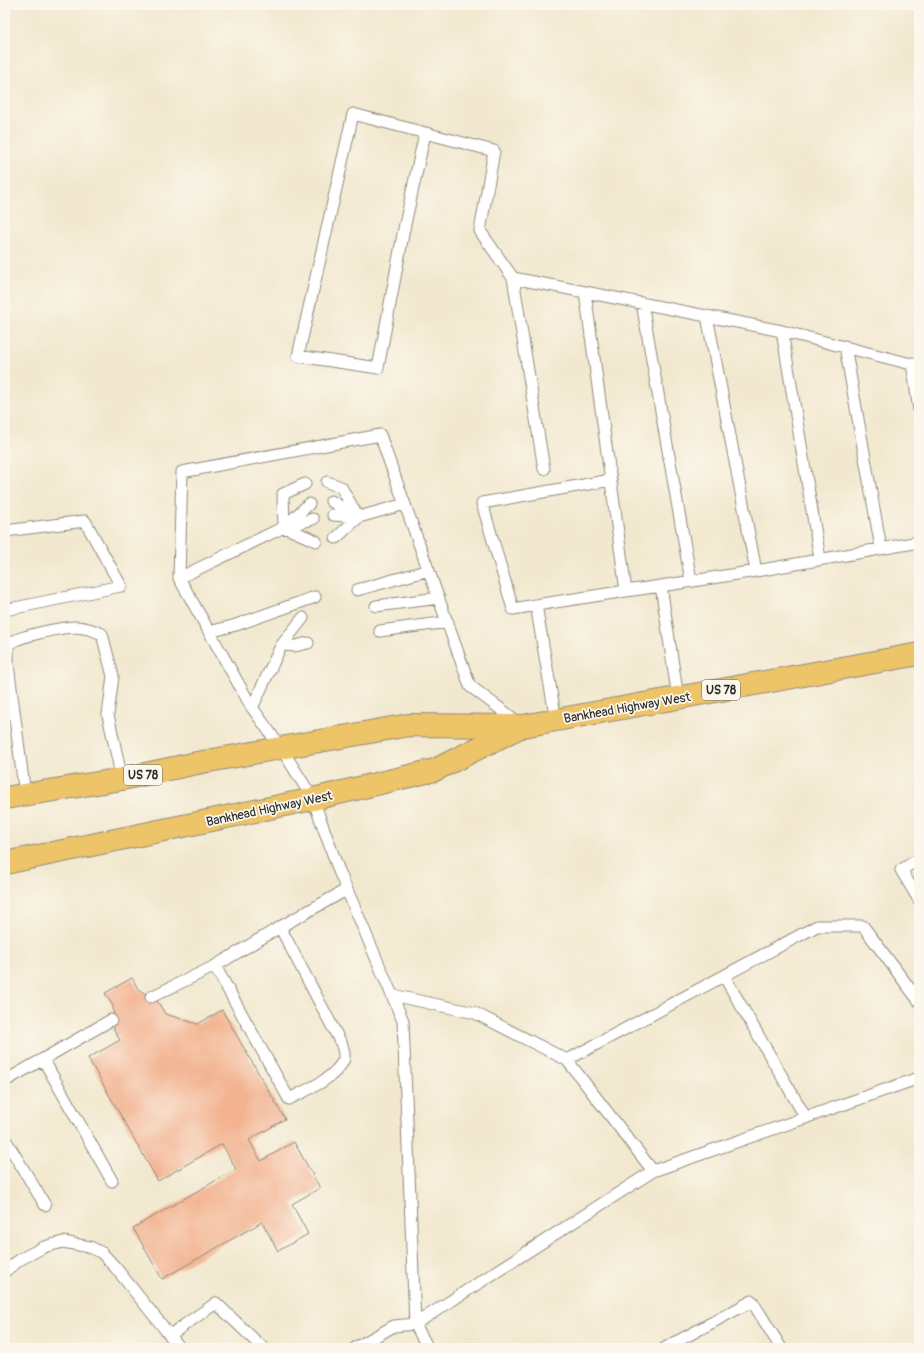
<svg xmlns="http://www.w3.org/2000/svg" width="924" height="1353" font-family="Pangolin,sans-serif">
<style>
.building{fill:#f3b391}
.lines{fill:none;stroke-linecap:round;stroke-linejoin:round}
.service-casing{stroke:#8e8a7d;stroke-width:13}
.primary-casing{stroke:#8e8a7d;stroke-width:24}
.service{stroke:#fff;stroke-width:11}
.primary{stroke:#eec469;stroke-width:22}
.labels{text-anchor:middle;stroke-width:3.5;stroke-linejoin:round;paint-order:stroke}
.shield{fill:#fbf7ec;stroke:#696865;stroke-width:1}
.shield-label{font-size:12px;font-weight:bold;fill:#2b2b2b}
.street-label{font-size:13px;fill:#2b2b2b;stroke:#fbf7ec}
</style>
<rect width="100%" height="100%" fill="#fbf7ec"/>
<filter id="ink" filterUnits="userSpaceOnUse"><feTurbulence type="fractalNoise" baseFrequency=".025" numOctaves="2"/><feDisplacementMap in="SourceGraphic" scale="8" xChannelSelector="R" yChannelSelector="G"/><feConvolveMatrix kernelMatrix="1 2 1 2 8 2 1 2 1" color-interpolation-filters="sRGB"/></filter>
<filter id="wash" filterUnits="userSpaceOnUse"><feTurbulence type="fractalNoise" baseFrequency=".012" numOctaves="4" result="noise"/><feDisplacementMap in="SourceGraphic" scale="16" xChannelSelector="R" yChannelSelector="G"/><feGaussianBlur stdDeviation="0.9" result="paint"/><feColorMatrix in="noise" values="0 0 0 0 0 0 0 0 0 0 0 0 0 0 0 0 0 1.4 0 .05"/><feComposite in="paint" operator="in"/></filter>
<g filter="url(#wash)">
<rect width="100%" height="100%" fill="#f2e8cf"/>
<g id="blocks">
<path class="building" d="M132,978L138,989L158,1002L165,1014L198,1024L222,1010L285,1119L249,1140L261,1161L294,1142L320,1188L292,1204L308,1234L278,1251L262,1222L162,1279L133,1228L236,1169L222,1144L158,1181L88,1058L120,1040L114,1030L113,1006L105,993Z"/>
</g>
</g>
<g filter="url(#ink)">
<use href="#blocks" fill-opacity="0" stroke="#8e8a7d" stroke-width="1"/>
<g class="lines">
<defs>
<path id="service" d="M425,133L404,229L378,368L298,356L353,114L494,151L480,231L513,278
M642,303L691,581
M707,316L756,571
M782,331L820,559
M845,346L881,548
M912,363L919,410
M544,469L513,278L585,292
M327,482L341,487L357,515
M305,484L283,494L284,527L309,504
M331,501L359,517L333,515
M313,519L284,527L316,541
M5,531L85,521L121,586L5,610
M336,538L359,517L405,504
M179,578L284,527
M661,586L756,571L919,542
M357,590L429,570
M536,605L626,591
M376,606L439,598
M380,631L448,622
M209,632L236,625L315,597
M282,645L295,646L308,643
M678,698L661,586L626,591L585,292L782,331L919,366
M252,708L281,646L303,618
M556,720L536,605L513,609L482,503L611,480
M25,795L8,665V645C16,636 64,627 77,627C86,628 94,630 102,634L113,676L108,715L122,779
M919,859L901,870L919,900
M280,927L215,966L289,1099C307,1090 334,1079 343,1061C346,1056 343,1050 342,1045L280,927L346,890
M724,976L806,1118
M392,995L475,1013L567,1060L653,1171L415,1324L403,1021L339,871L313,799L281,748L251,706L179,578L182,472L380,435L470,686L519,723
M151,997L215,966
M43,1059L112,1181
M567,1060L817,926H863L919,1001
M5,1081L111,1020
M5,1139L45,1205
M653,1171L919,1078
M5,1271L21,1259L44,1247L63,1242L90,1247L102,1253L115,1267L180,1348
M170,1335L216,1303L263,1348
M355,1348L394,1326L415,1324L428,1348
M665,1348L752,1301L781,1348"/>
<path id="primary" d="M5,798L122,779L197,763L409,725L523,726L919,654
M5,863L313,799L435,770L520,727"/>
</defs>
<use href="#service" class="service-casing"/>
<use href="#primary" class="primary-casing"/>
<use href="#service" class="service"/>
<use href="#primary" class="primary"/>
</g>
</g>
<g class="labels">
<g class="shield">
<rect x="702" y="680" width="38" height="20" rx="3"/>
<rect x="124" y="765" width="38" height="20" rx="3"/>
</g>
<g class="shield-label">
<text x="721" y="694">US 78</text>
<text x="143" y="779">US 78</text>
</g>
<g class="street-label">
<text transform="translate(627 707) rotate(-10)" y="5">Bankhead Highway West</text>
<text transform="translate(269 808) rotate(-12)" y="5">Bankhead Highway West</text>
</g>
</g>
<rect width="924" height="1353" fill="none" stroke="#fbf7ec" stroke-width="20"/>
</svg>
